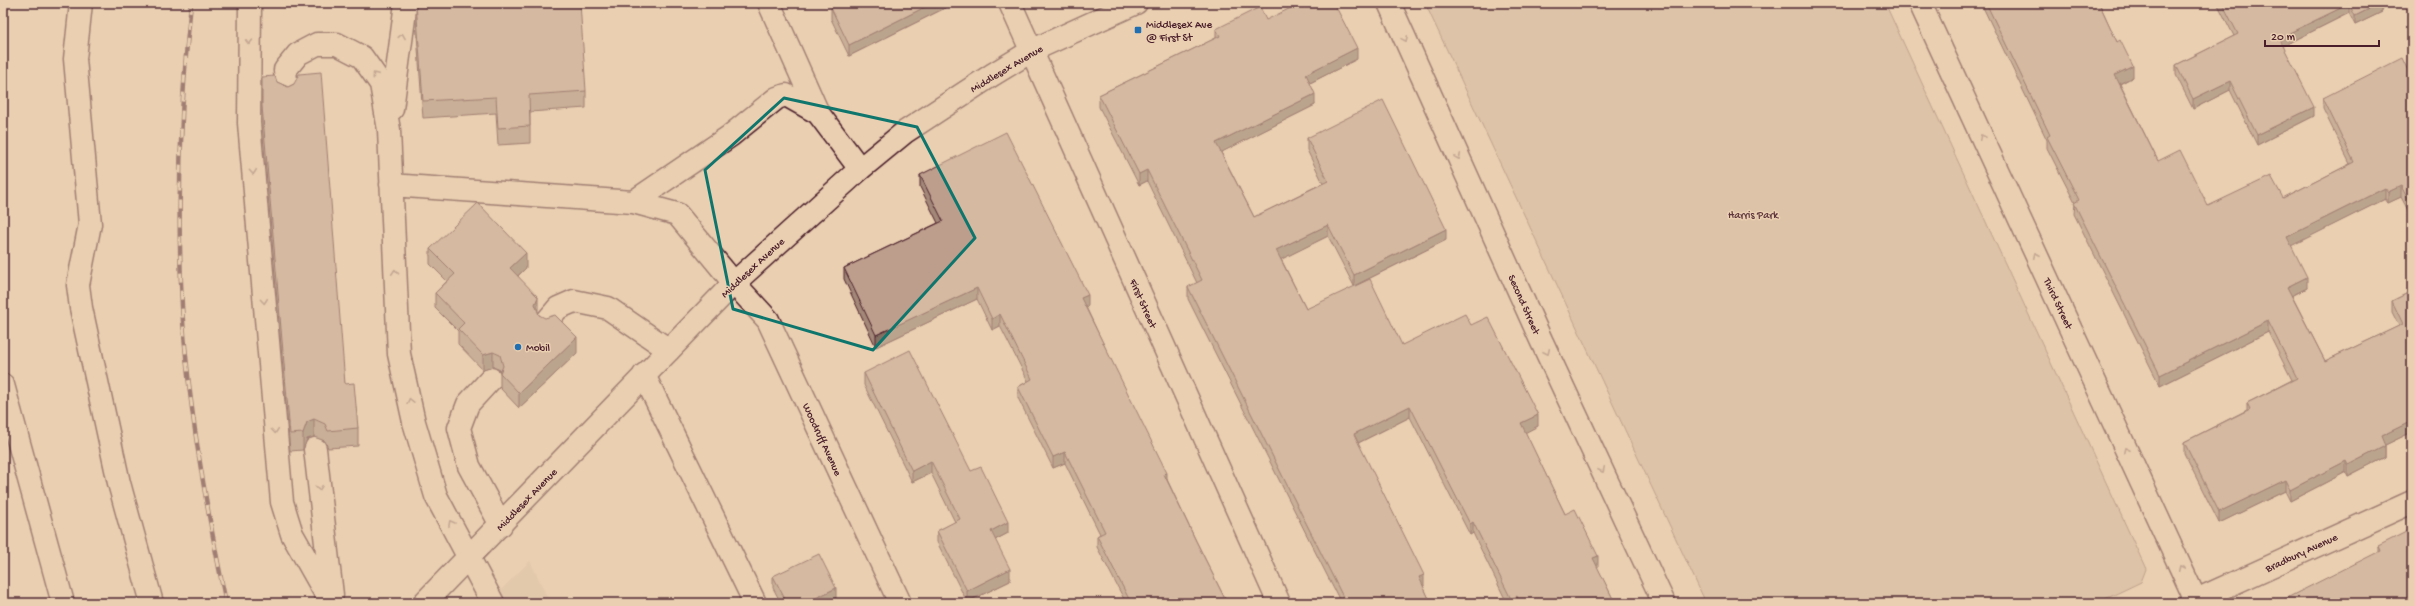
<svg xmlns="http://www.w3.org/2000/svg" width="2415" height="606" font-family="'Gochi Hand',sans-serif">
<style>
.built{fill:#dcc0a6}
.green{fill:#cfb39b;stroke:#8c6963}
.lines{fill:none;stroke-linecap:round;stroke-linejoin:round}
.minor-casing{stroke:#4a1f2b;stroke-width:25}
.major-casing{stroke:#4a1f2b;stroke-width:25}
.minor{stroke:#eacfb1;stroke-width:22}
.major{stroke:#eacfb1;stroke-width:22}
.rail-casing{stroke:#4a1f2b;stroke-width:4.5}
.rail{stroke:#eacfb1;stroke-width:3;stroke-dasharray:9;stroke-linecap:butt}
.wall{fill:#a38878;stroke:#4a1f2b}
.shaded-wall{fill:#846f62;stroke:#4a1f2b}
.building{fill:#bd9e8c;stroke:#4a1f2b}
.oneway{stroke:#9a776e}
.marked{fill:none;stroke:#0f766e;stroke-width:3;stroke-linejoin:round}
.poi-dot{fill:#1f6fb2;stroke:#eacfb1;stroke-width:1.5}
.labels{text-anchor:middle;stroke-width:3;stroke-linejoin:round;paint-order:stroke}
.poi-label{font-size:11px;fill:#4a1f2b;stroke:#eacfb1;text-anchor:start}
.street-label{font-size:11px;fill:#4a1f2b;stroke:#eacfb1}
.park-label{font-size:11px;fill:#5e353c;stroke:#eacfb1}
</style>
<rect width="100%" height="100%" fill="#eacfb1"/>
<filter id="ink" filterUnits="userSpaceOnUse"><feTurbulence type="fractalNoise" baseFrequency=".025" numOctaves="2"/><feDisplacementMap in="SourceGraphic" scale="8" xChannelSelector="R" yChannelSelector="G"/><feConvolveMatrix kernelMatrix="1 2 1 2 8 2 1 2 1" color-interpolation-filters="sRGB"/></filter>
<g filter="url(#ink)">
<path class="built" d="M530,561L550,603H488Z"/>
<path class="green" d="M1425,3H1885L2146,569L2141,582L2097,603H1706Z"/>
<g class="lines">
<defs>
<path id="minor" d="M81,3L75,59L90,224L78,285L81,308L119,483L152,603
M250,3L249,123L282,502L292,534L331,603
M769,3L818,113
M1010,3L1279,603
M1389,3L1541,340L1664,603
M1920,3L2197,603
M287,92L285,70L298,54L317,44H337L362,57L381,84L389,130L399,354L414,422L436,496L493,603
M392,109L406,3
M391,185L633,202L677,214L734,283L768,320L900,603
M633,202L730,136L777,98L786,95L818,113L860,169
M547,321L558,308L574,301L608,308L669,350
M644,375L755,603
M491,379L468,404L459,428L469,466L501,525
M3,385L63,603
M315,449L332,595
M2190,603L2412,502"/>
<path id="major" d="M424,603L734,283L860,169L905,132L992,75L1033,50L1136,3"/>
</defs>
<use href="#minor" class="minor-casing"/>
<use href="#major" class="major-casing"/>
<use href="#minor" class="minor"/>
<use href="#major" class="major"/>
<defs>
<path id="rail" d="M191,3C180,103 177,205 182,306C188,406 206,505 226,603"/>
</defs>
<use href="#rail" class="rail-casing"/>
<use href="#rail" class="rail"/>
</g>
<path class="wall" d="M416,3L586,91V108L530,112V143L498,145L496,113L423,118L416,21Z
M831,3H945V8L849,56L831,19V8L833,7Z
M1981,3H2099L2133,77L2120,84L2158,161L2208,206L2283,198L2350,164L2323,109V98L2412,79V218L2401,197L2388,203L2385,199L2291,245L2307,288L2292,296L2325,361L2399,326L2392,312V301L2412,291V432L2385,445V457L2348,476L2346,472L2290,501L2285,491L2219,523L2184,453V442L2247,410V403L2292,380L2268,332L2160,386L2074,214L2075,203L2047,148V140Z
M2217,3H2382V12L2355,25L2349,13L2283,46L2314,116L2257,145L2230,90L2193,109L2176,75V65L2234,36Z
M1266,20L1357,59L1310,83L1315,105L1221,152L1254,217L1323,183L1307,150V138L1446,240L1354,286L1328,236L1281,259L1306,309L1402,345L1471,325L1538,426L1525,432L1565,514L1598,567H1597L1615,603H1507L1473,533L1470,535L1410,417L1358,443L1424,586H1423L1431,603H1341L1188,299V287L1197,283L1147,181L1139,185L1099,107V95L1216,38V29Z
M262,77L277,82L288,87L294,84L345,384L358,428V446L328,448L325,441L314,437L307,439L303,450L290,451L262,124Z
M920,175L1088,306L1086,307L1196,541L1227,603H1126L1097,547V536L1100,534L1065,463L1053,468L1018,398V387L1028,381L1000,326L992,330L977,299L876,347L844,279V268L938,223L920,187Z
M430,249L526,268L518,276L538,312L539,315L577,353L519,408L500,388V370L493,367L483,370L458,344V331L435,308V293L447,281L430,264Z
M864,373L971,471L1008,533L995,540L1010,581L967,602L937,542V531L955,522L931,473L912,482L864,385Z
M2378,546L2412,603L2378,552Z
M773,576L836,600L829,603H781L773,588Z"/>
<path class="shaded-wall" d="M933,3H945V8L849,56V45Z
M2382,3V12L2355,25V16Z
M2349,4V13L2279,48V38Z
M1357,48V59L1306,85V74Z
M2133,66V77L2115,86V75Z
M2230,81V90L2193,109V99Z
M1315,94V105L1216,155V143Z
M2314,107V116L2257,145V135Z
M1147,170V181L1139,185V174Z
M2401,186V197L2388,203V192Z
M2385,188V199L2287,248V237Z
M1328,225V236L1276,262V250Z
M1446,229V240L1354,286V275Z
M526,253V268L510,283V268Z
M2307,277V288L2287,298V287Z
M977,288V299L876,347V335Z
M1088,295V306L1081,310V298Z
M538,297V312L535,319V304Z
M1000,314V326L992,330V319Z
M2268,321V332L2160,386V375Z
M577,337V353L519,408V393Z
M493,352V367L483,370V355Z
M1410,406V417L1354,445V434Z
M1538,415V426L1521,435V423Z
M314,419V437L307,439L303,450V433L307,422Z
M2412,421V432L2381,447V436Z
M2385,446V457L2348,476V465Z
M1065,452V463L1053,468V457Z
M931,461V473L912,482V471Z
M2346,461V472L2290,501V490Z
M1167,473V484L1164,474Z
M2285,480V491L2219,523V512Z
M1008,522V533L991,542V531Z
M1473,522V533L1470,535V524Z
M1598,556V567L1593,570V558Z
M1010,569V581L967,602V591Z
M3,574H4V592H3Z
M1424,575V586L1419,588V577Z
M836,588V600L829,603H806Z
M1517,596V603H1511V599Z"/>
<path class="building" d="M416,3H580L586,91L529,95L530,126L498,128L496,97L423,101Z
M837,3H933L849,45L831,8L837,4Z
M1301,3H1334L1357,48L1306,74L1315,94L1216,143L1254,217L1328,181L1307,138L1383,100L1446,229L1354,275L1328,225L1276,250L1306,309L1370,279L1402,345L1465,314L1471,325L1488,317L1538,415L1521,423L1565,514L1575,509L1598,556L1593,558L1615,603H1520L1517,596L1511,599L1473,522L1470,524L1410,406L1354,434L1424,575L1419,577L1431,603H1346L1188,287L1202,280L1147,170L1139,174L1099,95L1220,36L1216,29L1260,7L1266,20Z
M1986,3H2099L2117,42L2120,40L2133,66L2115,75L2158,161L2180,150L2208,206L2271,176L2283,198L2354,162L2323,98L2402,58L2412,79V207L2401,186L2388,192L2385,188L2287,237L2307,277L2287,287L2325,361L2403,324L2392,301L2412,291V421L2381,436L2385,446L2348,465L2346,461L2290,490L2285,480L2219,512L2184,442L2250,409L2247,403L2297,378L2268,321L2160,375L2074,203L2079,200L2047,137L2050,135Z
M2222,3H2381L2355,16L2349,4L2279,38L2314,107L2257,135L2230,81L2193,99L2176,65L2238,34Z
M321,72L345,384L354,383L358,428L328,431L325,424L314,419L307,422L303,433L290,434L262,106V77L275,76L277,82L288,87L294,84L299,74Z
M1006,132L1088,295L1081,298L1167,473L1164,474L1196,541L1227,603H1131L1097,536L1105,532L1065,452L1053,457L1018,387L1032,379L1000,314L992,319L977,288L876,335L844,268L943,221L920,175Z
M478,203L526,253L510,268L538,297L535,304L539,315L545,318L555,315L577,337L519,393L500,373L503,366L500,355L493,352L483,355L458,329L464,323L435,293L455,274L430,249Z
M910,350L971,471L981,467L1008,522L991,531L1010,569L967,591L937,531L960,519L931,461L912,471L864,373Z
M2412,529V603H2277L2380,551L2378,546Z
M819,554L836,588L806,603H787L773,576Z
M3,567L4,574H3Z"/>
<defs><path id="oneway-chevron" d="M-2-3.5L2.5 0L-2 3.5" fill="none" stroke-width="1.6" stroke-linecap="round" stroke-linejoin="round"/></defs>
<g class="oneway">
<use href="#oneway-chevron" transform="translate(402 36) rotate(-81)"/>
<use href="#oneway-chevron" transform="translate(1405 39) rotate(66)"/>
<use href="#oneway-chevron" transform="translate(249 42) rotate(91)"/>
<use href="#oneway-chevron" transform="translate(375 75) rotate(-126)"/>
<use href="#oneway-chevron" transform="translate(1982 137) rotate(-115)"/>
<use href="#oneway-chevron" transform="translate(1458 157) rotate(66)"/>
<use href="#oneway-chevron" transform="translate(253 172) rotate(85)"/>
<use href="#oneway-chevron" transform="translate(2036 255) rotate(-115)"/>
<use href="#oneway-chevron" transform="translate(395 272) rotate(-93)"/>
<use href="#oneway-chevron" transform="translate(264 301) rotate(85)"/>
<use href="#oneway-chevron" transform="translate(1547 352) rotate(65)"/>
<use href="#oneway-chevron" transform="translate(410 401) rotate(-103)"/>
<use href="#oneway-chevron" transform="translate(275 431) rotate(85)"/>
<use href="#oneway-chevron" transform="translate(2126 450) rotate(-115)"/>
<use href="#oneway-chevron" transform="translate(1602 470) rotate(65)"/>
<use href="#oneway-chevron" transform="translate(319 488) rotate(84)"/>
<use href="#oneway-chevron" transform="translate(451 523) rotate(-119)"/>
<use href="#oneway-chevron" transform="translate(2181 568) rotate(-115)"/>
</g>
</g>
<path d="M0 0H2415V606H0ZM784,98L917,127L975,238L873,350L733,309L705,170Z" fill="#eacfb1" fill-opacity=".55" fill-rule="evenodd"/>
<path class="marked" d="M784,98L917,127L975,238L873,350L733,309L705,170Z"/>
<g class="poi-dot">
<rect x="1134" y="26" width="8" height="8" rx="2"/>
<circle cx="518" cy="347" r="4"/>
</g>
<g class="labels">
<g class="poi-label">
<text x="1146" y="28">Middlesex Ave<tspan x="1146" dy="13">@ First St</tspan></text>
<text x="526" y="351">Mobil</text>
</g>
<g class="street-label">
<text transform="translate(1006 68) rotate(-31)" y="4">Middlesex Avenue</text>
<text transform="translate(752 267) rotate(-43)" y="4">Middlesex Avenue</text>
<text transform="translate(1144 303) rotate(66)" y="4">First Street</text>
<text transform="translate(2059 303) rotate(65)" y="4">Third Street</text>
<text transform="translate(1525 304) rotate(66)" y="4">Second Street</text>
<text transform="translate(823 439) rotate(65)" y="4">Woodruff Avenue</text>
<text transform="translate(526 499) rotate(-46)" y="4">Middlesex Avenue</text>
<text transform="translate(2301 552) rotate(-25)" y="4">Bradbury Avenue</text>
</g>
<g class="park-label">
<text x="1753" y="218">Harris Park</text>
</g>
</g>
<rect width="2415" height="606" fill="none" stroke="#eacfb1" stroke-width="16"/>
<rect x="8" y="8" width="2399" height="590" fill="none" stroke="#4a1f2b" stroke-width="1.5" filter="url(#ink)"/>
<path d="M2265 40v6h114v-6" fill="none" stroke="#4a1f2b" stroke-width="2"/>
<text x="2271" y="40" font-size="12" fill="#4a1f2b" stroke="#eacfb1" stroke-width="3" paint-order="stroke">20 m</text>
</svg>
